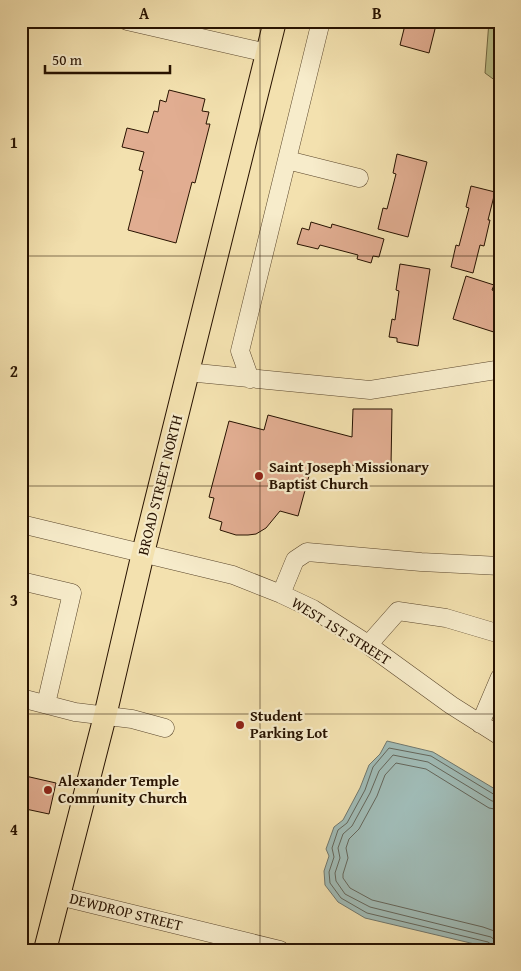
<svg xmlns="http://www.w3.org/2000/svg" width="521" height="971" font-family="'Gentium Book Plus',serif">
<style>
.green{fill:#bdc28a;stroke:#726a45}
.water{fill:#a0bbb6;stroke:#70776d}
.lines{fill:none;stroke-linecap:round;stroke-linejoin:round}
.shore{stroke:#64665b;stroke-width:1}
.building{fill:#e1ad91;stroke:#271200}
.minor-casing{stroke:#5a462c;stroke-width:19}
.major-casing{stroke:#271200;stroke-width:24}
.minor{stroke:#f7eccb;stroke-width:18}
.major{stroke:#f3e1af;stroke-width:22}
.grid{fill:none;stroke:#271200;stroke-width:1;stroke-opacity:0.55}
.poi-dot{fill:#8f2418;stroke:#f7eccb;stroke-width:2}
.labels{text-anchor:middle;stroke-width:4.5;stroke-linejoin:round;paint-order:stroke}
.poi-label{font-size:15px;font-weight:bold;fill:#271200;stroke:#f7eccb;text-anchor:start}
.street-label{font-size:15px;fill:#271200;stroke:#f7eccb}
.neatline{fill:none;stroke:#271200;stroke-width:2}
.grid-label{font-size:16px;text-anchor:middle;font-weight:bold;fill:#271200}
</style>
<rect width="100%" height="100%" fill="#f3e1af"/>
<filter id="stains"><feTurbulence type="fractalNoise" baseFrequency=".004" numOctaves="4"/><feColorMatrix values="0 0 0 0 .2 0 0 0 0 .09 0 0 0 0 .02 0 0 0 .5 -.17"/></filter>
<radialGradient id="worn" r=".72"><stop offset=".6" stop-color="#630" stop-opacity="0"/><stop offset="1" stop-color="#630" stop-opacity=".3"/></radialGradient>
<path class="green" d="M489,21H500V84L485,73Z"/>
<path class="water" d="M387,741L433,752L500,792V950L365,918L338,902L325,885L324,871L329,856L326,849L334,827L343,820L360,788L369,765L380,754Z"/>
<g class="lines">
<path class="shore" d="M500,810L489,808L426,769L396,763L385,775L377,796L359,829L349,839L346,848L348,858L343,874V878L350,888L372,900L483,927L500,933
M493,950L492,945L488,942L367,913L341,898L330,883L329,872L334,857L332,848L338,830L347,823L365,790L373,767L389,748L431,756L495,795L500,796
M499,950L497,942L491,937L370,907L345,894L336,881L335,873L340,858L338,848L343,834L352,826L370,793L379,771L393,755L428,762L492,801L500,802"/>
</g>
<path class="building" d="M410,21H437L429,53L400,45L405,25L408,26Z
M169,90L205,99L202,111L209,112L206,124H210L195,183L192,182L176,243L128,230L143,171L139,170L144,152L122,147L127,128L148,133L154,111L158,112L160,100L166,102Z
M397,154L427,162L408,237L378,229L383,208L387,209L396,174L393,173Z
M471,186L495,192L488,220H490L484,246L480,245L473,273L451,267L456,245L459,246L469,208L466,207Z
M311,222L331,228L332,224L384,239L379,257L373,256L371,263L357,259L358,255L320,245L318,249L297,244L302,228L309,230Z
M400,264L430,269L418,346L397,342V338L389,337L392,319L395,320L399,291L396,290Z
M466,276L494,285L492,290L500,293V334L453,319Z
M353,409H392L391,466L339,465L337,472L312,465L298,516L280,511L266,528L256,534L248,535H236L220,530L222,522L209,518L214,498L209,497L229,421L264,430L268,415L352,437Z
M21,775L56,783L49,814L21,808Z"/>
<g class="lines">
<defs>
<path id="minor" d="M127,21L267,53
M287,160L359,178
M187,372L370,390L496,370L500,368
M250,379L240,351L321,21
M21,524L233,575L281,594L313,609L360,639L451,705L500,736
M21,581L72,593L46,704
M281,594L295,560L307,552L421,562L500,566
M368,645L398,611L446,618L500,634
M21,698L75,712L132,719L165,728
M480,724L500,677
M59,896L280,950"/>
<path id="major" d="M45,950L105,716L143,553L275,21"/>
</defs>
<use href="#minor" class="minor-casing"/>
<use href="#major" class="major-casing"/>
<use href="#minor" class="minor"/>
<use href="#major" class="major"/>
</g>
<path class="grid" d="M260,21V950M21,256H500M21,486H500M21,714H500"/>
<g class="poi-dot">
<circle cx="259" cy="476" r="5"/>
<circle cx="240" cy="725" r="5"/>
<circle cx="48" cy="790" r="5"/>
</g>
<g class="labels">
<g class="poi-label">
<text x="269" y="472">Saint Joseph Missionary<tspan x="269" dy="17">Baptist Church</tspan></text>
<text x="250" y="721">Student<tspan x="250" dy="17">Parking Lot</tspan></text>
<text x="58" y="786">Alexander Temple<tspan x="58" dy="17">Community Church</tspan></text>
</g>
<g class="street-label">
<text transform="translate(160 485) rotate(-76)" y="5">BROAD STREET NORTH</text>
<text transform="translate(341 631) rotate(32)" y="5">WEST 1ST STREET</text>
<text transform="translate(126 912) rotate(14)" y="5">DEWDROP STREET</text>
</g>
</g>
<rect width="521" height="971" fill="none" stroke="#f3e1af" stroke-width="55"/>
<path d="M45 65v8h125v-8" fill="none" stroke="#271200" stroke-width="2.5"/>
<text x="52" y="65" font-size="15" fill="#271200" stroke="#f7eccb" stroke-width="4" paint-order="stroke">50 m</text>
<rect x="28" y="28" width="466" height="916" class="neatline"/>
<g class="grid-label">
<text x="144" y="19">A</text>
<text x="377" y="19">B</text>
<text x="14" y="148">1</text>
<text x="14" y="377">2</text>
<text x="14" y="606">3</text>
<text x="14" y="835">4</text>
</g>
<rect width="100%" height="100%" filter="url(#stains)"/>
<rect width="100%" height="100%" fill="url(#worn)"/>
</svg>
